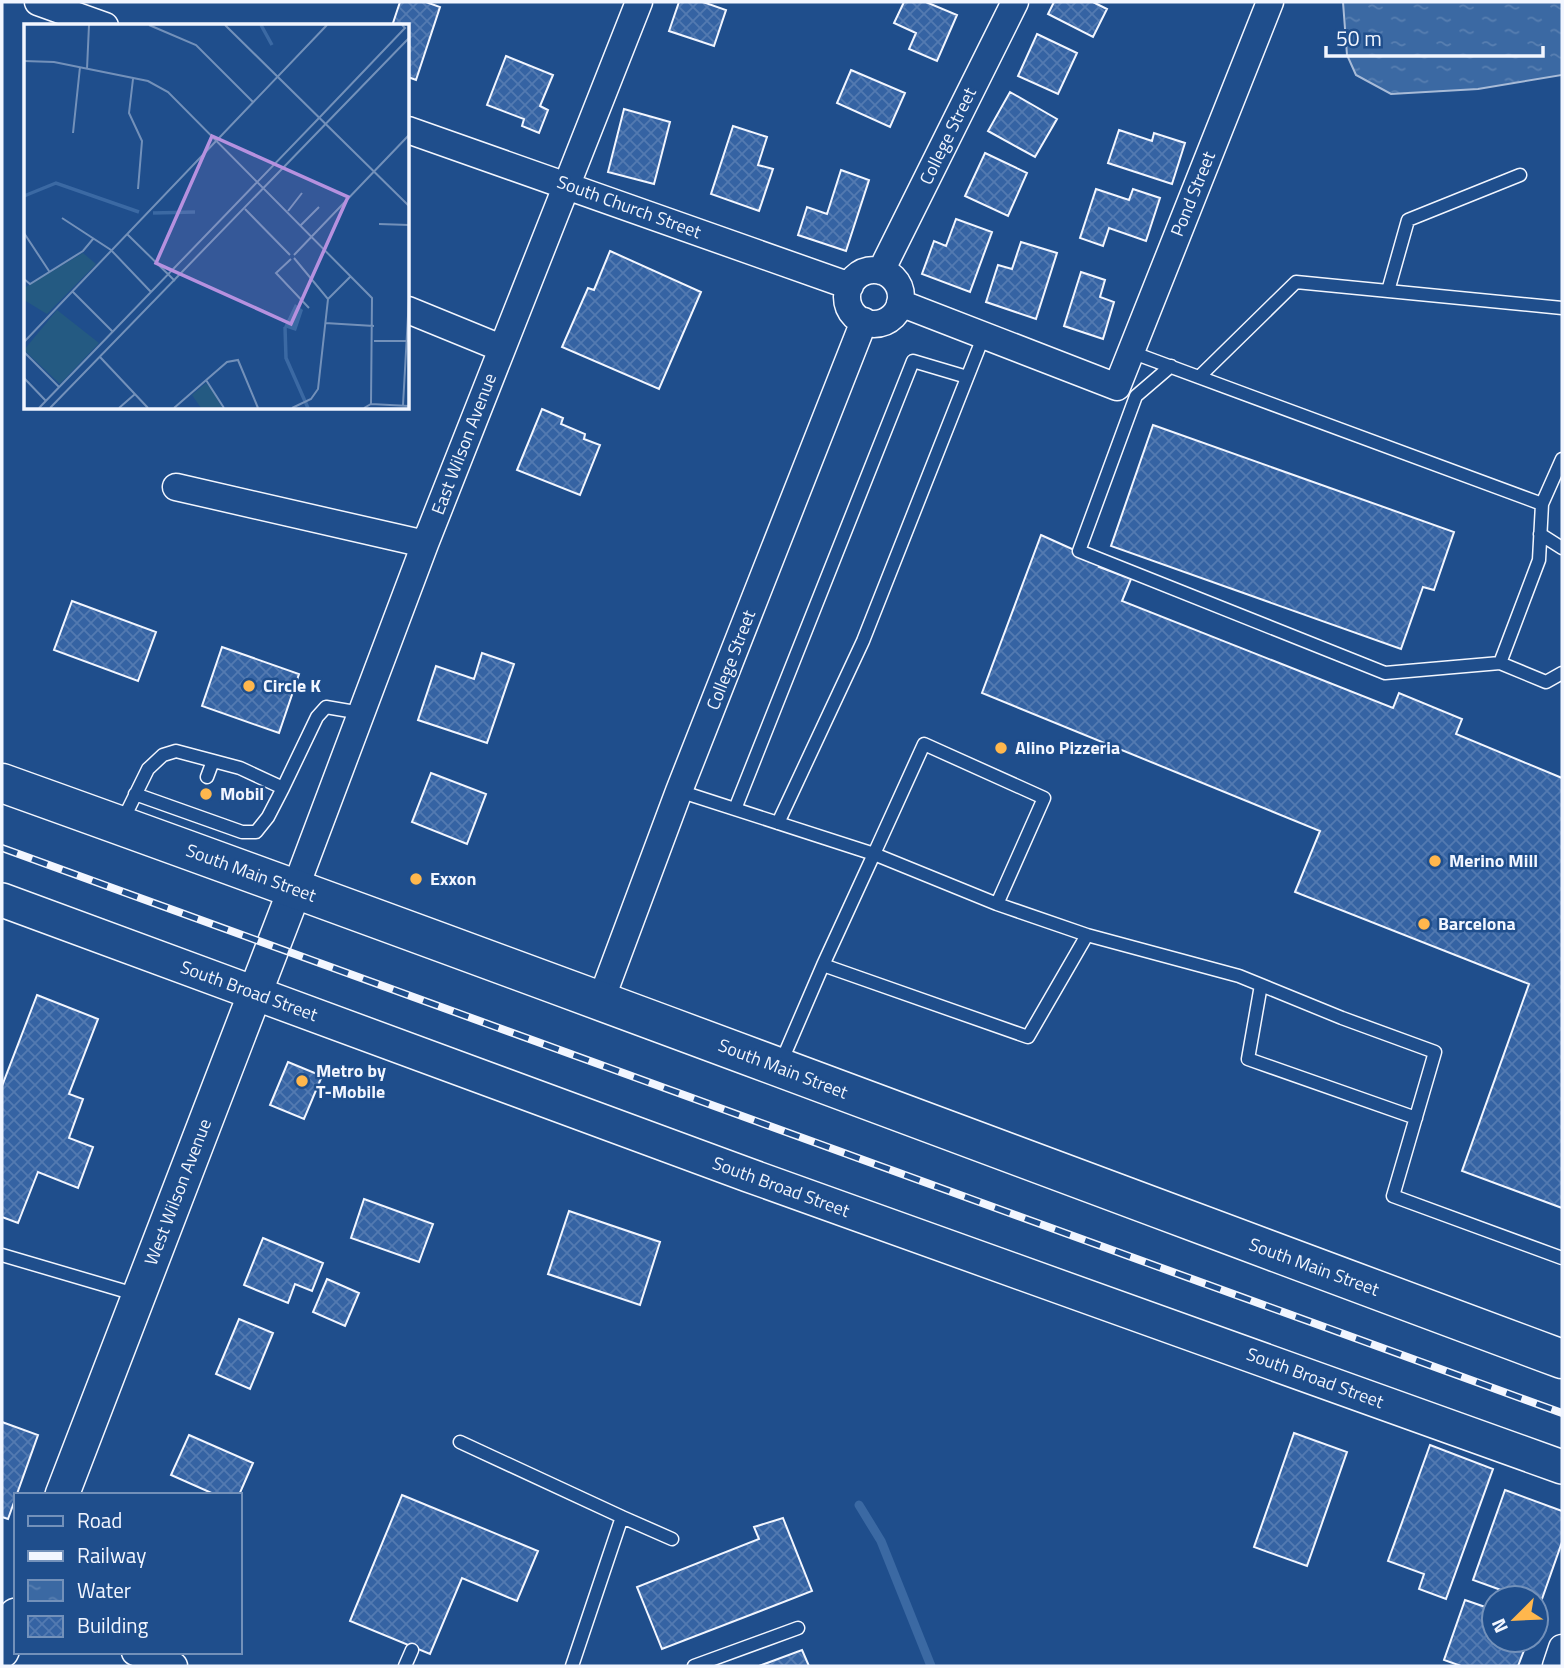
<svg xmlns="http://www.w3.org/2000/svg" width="1564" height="1668" font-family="'Titillium Web',sans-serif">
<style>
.water{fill:url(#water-ripples);stroke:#a8bbd7;stroke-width:2}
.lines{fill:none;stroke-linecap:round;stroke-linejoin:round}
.stream{stroke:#3b69a3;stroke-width:9}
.building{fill:url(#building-cross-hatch);stroke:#f2f6ff;stroke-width:2}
.service-casing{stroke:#f2f6ff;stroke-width:15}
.minor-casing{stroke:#f2f6ff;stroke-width:29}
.tertiary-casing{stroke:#f2f6ff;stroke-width:36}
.primary-casing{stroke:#f2f6ff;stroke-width:41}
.service{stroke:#1f4e8c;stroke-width:12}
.minor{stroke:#1f4e8c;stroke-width:26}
.tertiary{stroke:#1f4e8c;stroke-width:33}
.primary{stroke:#1f4e8c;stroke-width:38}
.rail-casing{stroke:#f2f6ff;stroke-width:8}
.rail{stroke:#1f4e8c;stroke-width:5;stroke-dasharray:16;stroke-linecap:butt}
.poi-dot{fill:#ffb74d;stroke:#1f4e8c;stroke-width:2.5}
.labels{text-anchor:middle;stroke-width:5;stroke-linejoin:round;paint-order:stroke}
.street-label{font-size:18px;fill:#f2f6ff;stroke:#1f4e8c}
.poi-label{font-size:18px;font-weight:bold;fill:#f2f6ff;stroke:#1f4e8c;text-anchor:start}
.inset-river{fill:none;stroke:#3b69a3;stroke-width:3.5}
.inset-road{fill:none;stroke:#7391ba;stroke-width:2}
.view{fill:#b691df;fill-opacity:0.15;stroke:#b691df;stroke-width:3.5}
.inset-edge{fill:none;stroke:#f2f6ff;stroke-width:3.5}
</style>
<defs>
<pattern id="water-ripples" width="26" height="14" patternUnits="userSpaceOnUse" patternTransform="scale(1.75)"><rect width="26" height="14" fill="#3b69a3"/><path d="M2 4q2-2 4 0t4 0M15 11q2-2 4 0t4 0" fill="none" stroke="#587fb1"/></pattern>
<pattern id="building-cross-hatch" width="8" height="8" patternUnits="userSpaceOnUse" patternTransform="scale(1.75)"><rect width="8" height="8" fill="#3563a3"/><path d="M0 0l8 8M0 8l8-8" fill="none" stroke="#537ab1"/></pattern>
</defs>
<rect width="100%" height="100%" fill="#1f4e8c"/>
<path class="water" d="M1343,2H1562V75L1478,89L1391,94L1356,75L1347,55Z"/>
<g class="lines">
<path class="stream" d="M859,1505L881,1541L931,1666"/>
</g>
<path class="building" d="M400,2H426L440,7L416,80L408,77V26H392Z
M679,2H703L726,10L714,46L669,31Z
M904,2H926L957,15L937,61L909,49L916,33L894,23Z
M1054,2H1093L1107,9L1093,37L1048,14Z
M1037,34L1077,53L1058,94L1018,76Z
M506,56L553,75L540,106L548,110L539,133L522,126L524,119L487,105Z
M851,70L905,93L890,127L837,103Z
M1010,92L1057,119L1035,157L988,131Z
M624,109L670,122L654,184L608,172Z
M733,126L767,137L758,165L773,169L759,211L711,194Z
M1119,130L1152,141L1154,133L1185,143L1172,184L1108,163Z
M985,153L1027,173L1008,216L965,196Z
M841,170L869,180L846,251L798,235L807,207L827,214Z
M1096,189L1129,200L1133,189L1160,198L1146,241L1109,228L1103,246L1080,238Z
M956,219L992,232L970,292L922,274L934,241L946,246Z
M1021,242L1057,253L1036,319L986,302L998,265L1012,269Z
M610,251L701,292L659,389L562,347L588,288L594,290Z
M1081,272L1105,280L1100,297L1114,302L1103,339L1064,326Z
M542,409L563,418L561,424L585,434L584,439L600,445L580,495L517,470Z
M1153,425L1454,532L1434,590L1423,587L1401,649L1111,546Z
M1041,535L1101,562L1099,567L1131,579L1122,601L1393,708L1399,693L1462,719L1456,734L1562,778V1208L1462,1171L1529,984L1295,892L1320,831L982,693Z
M72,601L156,632L138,681L54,650Z
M222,647L299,674L279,733L202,706Z
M482,653L514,664L487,743L418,720L436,666L474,679Z
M431,773L486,794L467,844L412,822Z
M37,995L98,1019L69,1094L83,1099L69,1138L93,1147L78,1188L38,1172L18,1223L2,1217V1086Z
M288,1062L322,1076L304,1119L270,1105Z
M364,1199L433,1224L419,1262L351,1238Z
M569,1211L660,1242L640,1305L548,1274Z
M263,1238L323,1263L312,1291L295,1284L288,1303L244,1285Z
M327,1279L359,1293L345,1326L313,1312Z
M239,1319L273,1333L250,1389L216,1374Z
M2,1422L38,1435L8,1519L2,1517Z
M1294,1433L1347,1452L1307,1566L1254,1547Z
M189,1435L253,1463L239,1495H216L171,1475Z
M1430,1445L1493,1469L1446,1599L1419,1589L1424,1574L1388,1561Z
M1505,1490L1562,1511V1542L1536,1616V1598H1511L1512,1594L1473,1580Z
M402,1495L538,1551L517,1601L462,1578L430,1654L350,1621Z
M783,1518L812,1591L662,1649L637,1587L759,1539L754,1527Z
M1465,1600L1494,1610V1640H1528L1518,1666H1461L1444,1660Z
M802,1650L809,1666H759Z"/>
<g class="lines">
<defs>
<path id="service" d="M1388,291L1408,220L1520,175
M1131,352L1542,504L1562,459
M1171,366L1136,396L1079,551L1385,673L1500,663L1539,560L1542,504
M1199,377L1296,282L1562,308
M1540,534L1562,548
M1500,663L1546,682L1562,673
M207,777L213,761
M679,791L874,854L823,965
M135,794L242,832H256L268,817L283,788
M735,809L913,361L967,377
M122,822L148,769L163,755L176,751L240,768L283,788L317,717L326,707L361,713
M778,823L863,641L984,335
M997,904L1044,798L924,744L874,854L997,904L1087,935
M1261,985L1248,1059L1416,1118
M780,1065L823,965L1028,1037L1087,935L1239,976L1342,1018L1435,1052L1393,1196L1562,1258
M2,1255L138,1295
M460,1442L622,1517L572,1666
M622,1517L672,1539
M405,1666L412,1650
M694,1666L798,1628"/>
<path id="minor" d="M38,2L105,26
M408,130L850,286
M847 297a27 27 0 1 1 54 0a27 27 0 1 1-54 0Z
M881,271L1015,2
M900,303L1117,387L1270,2
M408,310L501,348
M176,487L425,544
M295,889L425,544L639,2
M601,1000L679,791L864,321
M135,1652L174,1666
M1556,1666L1562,1648"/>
<path id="tertiary" d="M2,900L748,1175L1562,1467
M62,1495L295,889
M2,1651L16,1615"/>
<path id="primary" d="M2,783C524,970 1043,1166 1562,1359"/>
</defs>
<use href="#service" class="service-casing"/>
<use href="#minor" class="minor-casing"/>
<use href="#tertiary" class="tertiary-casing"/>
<use href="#primary" class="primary-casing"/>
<use href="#service" class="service"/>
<use href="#minor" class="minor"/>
<use href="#tertiary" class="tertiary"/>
<use href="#primary" class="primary"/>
<defs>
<path id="rail" d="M2,848L1562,1413"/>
</defs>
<use href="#rail" class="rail-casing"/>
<use href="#rail" class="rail"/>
</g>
<g class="poi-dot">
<circle cx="249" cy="686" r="7"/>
<circle cx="1001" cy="748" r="7"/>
<circle cx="206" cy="794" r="7"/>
<circle cx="1435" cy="861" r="7"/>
<circle cx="416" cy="879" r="7"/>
<circle cx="1424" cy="924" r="7"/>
<circle cx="302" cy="1081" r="7"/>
</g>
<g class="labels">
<g class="street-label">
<text transform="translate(948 136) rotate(-64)" y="6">College Street</text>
<text transform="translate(1193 194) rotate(-68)" y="6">Pond Street</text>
<text transform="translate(629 207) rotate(20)" y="6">South Church Street</text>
<text transform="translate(464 444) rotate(-69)" y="6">East Wilson Avenue</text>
<text transform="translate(731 660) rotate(-69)" y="6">College Street</text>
<text transform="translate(251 873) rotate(20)" y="6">South Main Street</text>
<text transform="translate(249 991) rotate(20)" y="6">South Broad Street</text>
<text transform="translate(783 1069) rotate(21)" y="6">South Main Street</text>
<text transform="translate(781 1187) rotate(20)" y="6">South Broad Street</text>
<text transform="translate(178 1192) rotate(-69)" y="6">West Wilson Avenue</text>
<text transform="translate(1314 1267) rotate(20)" y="6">South Main Street</text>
<text transform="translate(1315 1378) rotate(20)" y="6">South Broad Street</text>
</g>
<g class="poi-label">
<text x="263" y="692">Circle K</text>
<text x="1015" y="754">Alino Pizzeria</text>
<text x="220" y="800">Mobil</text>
<text x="1449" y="867">Merino Mill</text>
<text x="430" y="885">Exxon</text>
<text x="1438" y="930">Barcelona</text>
<text x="316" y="1077">Metro by<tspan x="316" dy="21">T-Mobile</tspan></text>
</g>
</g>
<g transform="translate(24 24)">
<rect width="385" height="385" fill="#1f4e8c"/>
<path d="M59,229L72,240L23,290L0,276V264ZM33,286L75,319L36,360L0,326ZM182,359L190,369L198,384H177L168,371Z" fill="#245a82"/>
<path d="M271,280L279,286L272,307L260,303Z" fill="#3b69a3"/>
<path class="inset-river" d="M237,1L248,21M0,172L32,159L115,188M129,189L171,188M261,303L262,334L284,384"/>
<path class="inset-road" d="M125,1L172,21L229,78M201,1L385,182M0,37L30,38L124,57L144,68L348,274L347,380M63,45L65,1M109,55L105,89L118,117L114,165M49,109L56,43M221,185L266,231M264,187L278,169M38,194L87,226L127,268M355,200L385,201M277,201L295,183M0,209L25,247M103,210L151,257M270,231L385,111M267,235L252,249L285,284M0,255L6,260L59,227L69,215M48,267L89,308M304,275L327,252M301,299L350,302M350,317H385M0,318L303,1M0,328L35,363M76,333L124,384M0,354L22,377M182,356L200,384M379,381L385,274M15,384L295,94L381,4L378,1M26,384L385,14M95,384L111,370M150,384L203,338L214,336L234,384M268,384L287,375L294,365L304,275L270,234M340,384L347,380L385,382"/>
<path class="view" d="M188,112L324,173L267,300L132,239Z"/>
<rect width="385" height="385" class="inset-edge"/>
</g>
<rect width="1564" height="1668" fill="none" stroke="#f2f6ff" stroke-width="7"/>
<rect x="14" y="1493" width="228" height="161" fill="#1f4e8c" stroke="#7391ba" stroke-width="2"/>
<rect x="28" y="1516" width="35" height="10" fill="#1f4e8c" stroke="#7391ba" stroke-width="2"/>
<text x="77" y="1528" font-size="21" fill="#f2f6ff">Road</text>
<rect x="28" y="1551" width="35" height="10" fill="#f2f6ff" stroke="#7391ba" stroke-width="2"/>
<text x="77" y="1563" font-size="21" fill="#f2f6ff">Railway</text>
<rect x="28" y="1580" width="35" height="21" fill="url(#water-ripples)" stroke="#7391ba" stroke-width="2"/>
<text x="77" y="1598" font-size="21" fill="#f2f6ff">Water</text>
<rect x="28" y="1616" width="35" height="21" fill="url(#building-cross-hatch)" stroke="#7391ba" stroke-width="2"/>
<text x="77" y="1633" font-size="21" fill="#f2f6ff">Building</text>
<g transform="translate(1515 1619) rotate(246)"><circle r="33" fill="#1f4e8c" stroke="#7391ba" stroke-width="2"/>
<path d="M0-5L12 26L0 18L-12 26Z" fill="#ffb74d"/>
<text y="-10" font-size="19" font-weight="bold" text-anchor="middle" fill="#f2f6ff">N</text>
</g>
<path d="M1326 46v10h217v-10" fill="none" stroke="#f2f6ff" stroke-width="3.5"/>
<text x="1336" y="46" font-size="21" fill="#f2f6ff" stroke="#1f4e8c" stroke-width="5" paint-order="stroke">50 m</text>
</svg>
